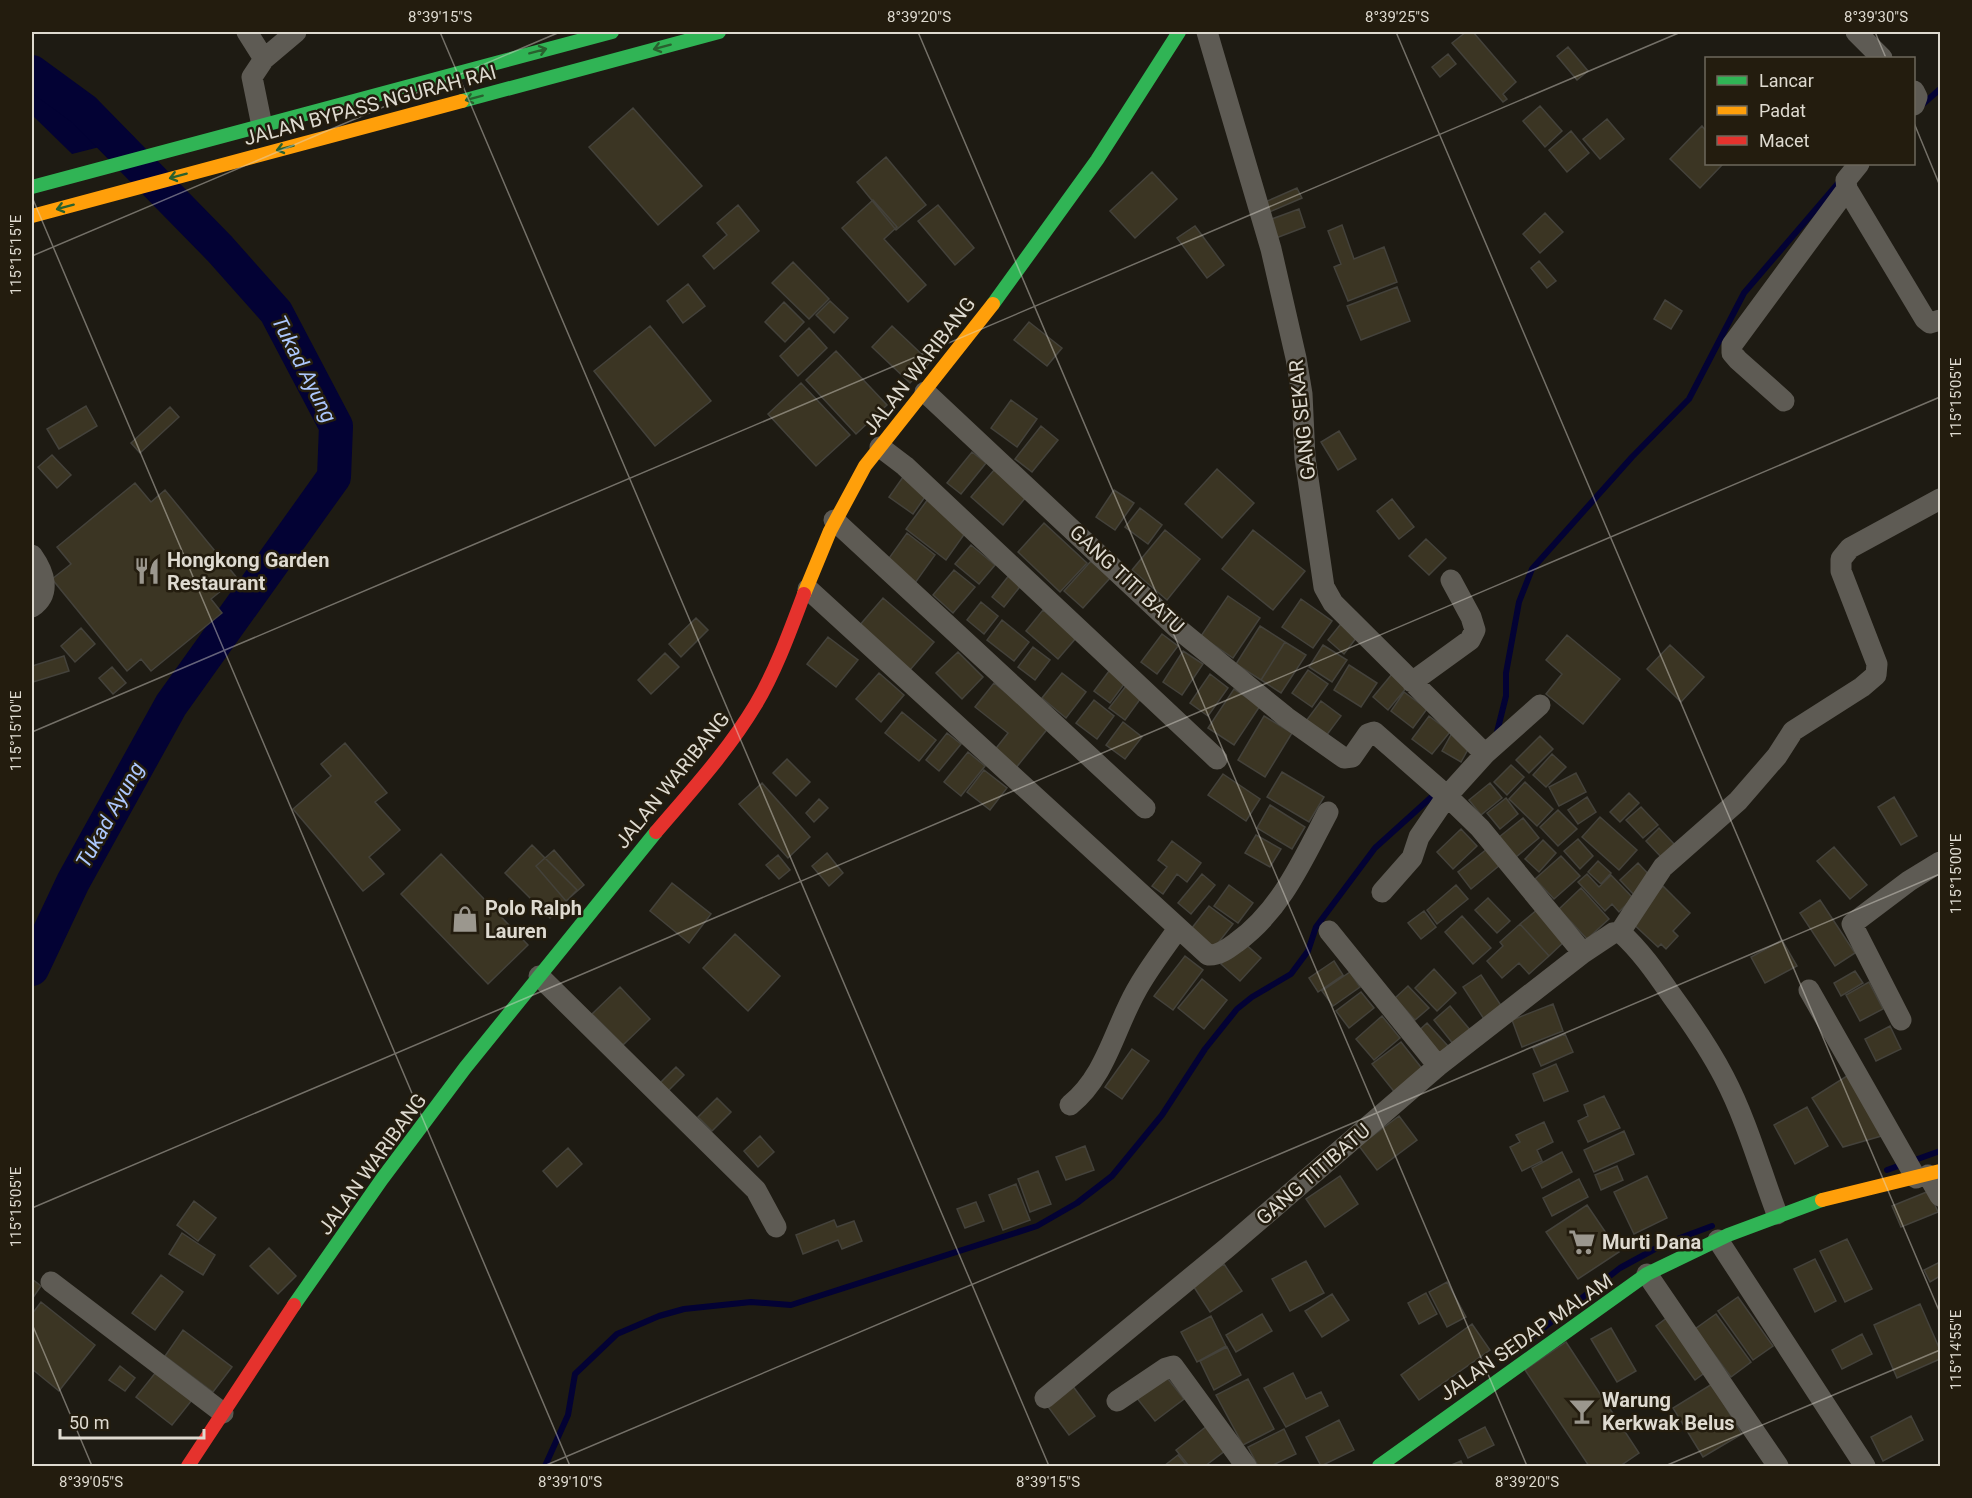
<svg xmlns="http://www.w3.org/2000/svg" width="1972" height="1498" font-family="Roboto,sans-serif">
<style>
.water{fill:#030234}
.lines{fill:none;stroke-linecap:round;stroke-linejoin:round}
.stream{stroke:#030234;stroke-width:6}
.river{stroke:#030234;stroke-width:34}
.building{fill:#3b3523;stroke:#44423b;stroke-width:1.5}
.street{stroke:#5e5b54;stroke-width:21}
.fast{stroke:#30b455;stroke-width:14}
.slow{stroke:#ff9f0a;stroke-width:14}
.jam{stroke:#e5322d;stroke-width:14}
.oneway{stroke:#29602e}
.ticks{fill:none;stroke:#dedad0;stroke-width:1.5;stroke-opacity:0.45}
.labels{text-anchor:middle;stroke-width:5;stroke-linejoin:round;paint-order:stroke}
.street-label{font-size:20px;fill:#dedad0;stroke:#231c0e}
.poi-label{font-size:20px;font-weight:bold;fill:#dedad0;stroke:#231c0e;text-anchor:start}
.water-label{font-size:21px;font-style:italic;fill:#adc8fe;stroke:#231c0e}
.neatline{fill:none;stroke:#dedad0;stroke-width:2}
.ticks-label{font-size:15px;text-anchor:middle;fill:#dedad0}
</style>
<rect width="100%" height="100%" fill="#1e1b13"/>
<path class="water" d="M32,55L98,103L135,138L72,154L32,115Z"/>
<g class="lines">
<path class="stream" d="M1923,104L1940,89
M1497,732L1506,696V673L1519,602L1532,569L1632,457L1689,399L1744,293L1840,181
M1887,1170L1940,1151
M1526,1342L1620,1268L1664,1244L1712,1226
M545,1466L568,1415L575,1374L617,1334L659,1316L684,1309L751,1302L791,1305L1037,1226L1077,1203L1112,1176L1162,1115L1205,1049L1237,1009L1252,997L1291,974L1308,951L1316,927L1375,848L1437,792"/>
<path class="river" d="M32,72L84,110L220,249L276,312L336,426L334,477L171,705L73,882L32,969"/>
</g>
<path class="building" d="M1466,32H1473L1516,82L1503,94L1507,99L1503,102L1452,43Z
M1568,47L1588,71L1577,80L1557,56Z
M1448,54L1456,64L1440,77L1432,67Z
M1540,106L1562,131L1545,147L1523,121Z
M633,108L702,186L658,225L589,147Z
M1607,119L1624,139L1600,159L1583,139Z
M1702,126L1706,131V164H1723L1700,188L1670,159Z
M1571,131L1589,153L1567,172L1549,150Z
M886,157L926,205L896,230L857,182Z
M1152,172L1177,199L1135,238L1110,211Z
M1297,188L1302,198L1267,213L1263,203Z
M873,200L897,227L884,239L926,285L908,302L842,228Z
M738,205L759,231L714,269L703,256L727,235L717,223Z
M938,205L974,248L955,265L918,221Z
M1299,209L1305,227L1276,238L1269,220Z
M1545,213L1563,232L1540,253L1523,234Z
M1342,225L1354,259L1384,247L1397,282L1348,301L1334,267L1341,264L1328,231Z
M1195,226L1224,265L1207,278L1177,238Z
M1539,261L1556,281L1547,288L1531,268Z
M793,262L829,299L809,319L772,283Z
M688,284L705,306L683,323L667,301Z
M1397,287L1410,321L1361,340L1347,306Z
M1665,300L1682,311L1671,329L1654,319Z
M830,301L848,318L834,333L816,315Z
M784,302L804,322L785,342L765,322Z
M1029,322L1062,348L1047,366L1014,340Z
M650,326L711,401L655,446L594,371Z
M892,326L930,362L910,383L872,347Z
M809,328L827,348L798,376L780,356Z
M836,351L887,405L856,434L806,380Z
M801,383L850,435L816,466L768,414Z
M1011,400L1037,419L1017,447L991,428Z
M86,406L97,426L59,449L47,429Z
M170,407L179,417L140,453L131,443Z
M1041,426L1058,440L1032,472L1015,459Z
M1339,431L1356,459L1338,470L1321,442Z
M972,452L986,463L961,494L947,483Z
M52,455L71,475L57,488L38,467Z
M1217,469L1254,503L1222,538L1185,504Z
M994,470L1026,497L1003,525L971,497Z
M903,477L927,494L913,514L889,497Z
M135,483L151,502L165,490L237,578L211,599L222,613L151,671L141,659L127,671L52,579L71,564L57,547Z
M1114,490L1134,503L1115,530L1096,517Z
M928,499L968,529L946,560L906,529Z
M1392,499L1414,527L1399,539L1377,511Z
M1140,508L1162,525L1148,544L1125,527Z
M1044,523L1087,563L1060,592L1018,552Z
M1165,530L1200,559L1167,600L1132,570Z
M1253,530L1305,571L1273,610L1222,569Z
M907,533L935,555L915,583L887,561Z
M1426,539L1446,558L1429,575L1409,556Z
M971,545L995,565L979,584L955,564Z
M1091,561L1110,578L1083,608L1064,591Z
M954,570L975,587L953,613L933,595Z
M1010,574L1022,584L1004,607L992,597Z
M1228,596L1260,618L1233,658L1201,636Z
M883,598L934,642L910,670L859,626Z
M1301,599L1332,621L1313,648L1282,627Z
M981,602L998,616L984,634L967,620Z
M1043,610L1076,638L1058,659L1026,631Z
M696,618L708,630L681,657L669,644Z
M1002,620L1029,642L1014,661L987,640Z
M1344,620L1360,633L1344,654L1328,640Z
M1260,626L1285,642L1261,680L1236,664Z
M81,628L95,644L75,662L61,646Z
M1162,634L1178,646L1157,674L1141,662Z
M1567,635L1620,679L1583,724L1546,694L1562,674L1546,660Z
M828,637L858,660L836,687L807,664Z
M1285,642L1306,655L1281,693L1261,680Z
M1323,645L1347,660L1332,682L1309,667Z
M1670,645L1704,677L1681,702L1647,669Z
M1033,647L1050,660L1035,680L1018,667Z
M1183,651L1203,664L1182,695L1163,682Z
M958,652L983,677L962,699L936,673Z
M665,653L679,667L651,694L638,680Z
M64,656L69,671L33,682L32,666Z
M1349,665L1377,683L1361,707L1334,690Z
M112,667L126,683L113,694L99,678Z
M1112,667L1128,679L1110,703L1094,691Z
M1308,670L1328,684L1312,707L1292,693Z
M879,673L904,695L881,722L856,699Z
M1062,673L1086,692L1066,718L1042,698Z
M1210,674L1228,688L1208,716L1190,703Z
M1392,674L1407,687L1388,710L1373,697Z
M1129,682L1144,694L1125,720L1109,708Z
M994,683L1049,727L1015,769L993,752L1008,733L975,707Z
M1234,689L1260,706L1234,745L1208,728Z
M1404,692L1427,709L1413,728L1391,711Z
M1094,700L1114,716L1097,739L1076,723Z
M1321,701L1341,716L1323,740L1303,725Z
M902,712L936,740L919,761L885,733Z
M1264,716L1292,733L1265,777L1238,760Z
M1429,716L1450,732L1432,754L1412,739Z
M1123,722L1142,737L1125,759L1106,745Z
M947,733L961,744L939,771L926,760Z
M1452,733L1471,744L1461,762L1442,751Z
M1540,736L1553,749L1529,773L1516,760Z
M345,743L387,793L375,802L400,830L369,857L384,874L363,891L293,809L331,776L321,764Z
M968,752L985,766L961,796L944,782Z
M1552,754L1566,767L1546,787L1533,775Z
M787,759L810,782L796,796L773,773Z
M1511,765L1524,777L1507,795L1494,782Z
M984,770L1007,788L990,810L967,792Z
M1282,772L1324,797L1309,822L1267,797Z
M1576,773L1586,792L1559,806L1549,787Z
M1223,774L1260,799L1246,821L1208,795Z
M1525,782L1553,809L1537,826L1509,799Z
M762,783L810,837L788,858L739,804Z
M1490,783L1502,798L1481,815L1469,800Z
M1629,793L1639,803L1620,822L1610,812Z
M1587,797L1596,812L1578,824L1568,810Z
M1894,797L1917,836L1901,845L1878,807Z
M1506,798L1518,814L1500,829L1487,813Z
M819,799L828,808L814,822L806,813Z
M1270,805L1305,827L1292,849L1257,828Z
M1641,807L1658,825L1643,838L1626,820Z
M1558,810L1577,829L1558,846L1540,827Z
M1600,817L1637,850L1619,870L1582,837Z
M1523,818L1539,838L1516,857L1499,837Z
M1659,828L1675,845L1662,858L1646,841Z
M1461,829L1477,846L1453,869L1437,852Z
M1256,835L1281,849L1270,867L1245,853Z
M1578,839L1593,856L1580,869L1564,851Z
M1543,840L1556,853L1539,872L1525,859Z
M1172,841L1201,863L1187,882L1177,874L1163,894L1152,886L1167,867L1158,860Z
M532,845L577,890L550,918L505,873Z
M1834,847L1867,885L1850,899L1817,861Z
M1487,849L1500,865L1471,889L1458,872Z
M554,850L584,885L566,901L536,866Z
M827,853L843,873L829,886L812,866Z
M441,854L528,945L488,984L401,894Z
M778,855L790,870L779,879L766,865Z
M1561,856L1580,876L1554,899L1535,879Z
M1598,861L1611,873L1601,884L1588,872Z
M1638,863L1653,879L1635,896L1620,880Z
M1202,874L1215,885L1191,914L1178,903Z
M1587,874L1599,887L1611,875L1633,898L1619,912L1612,904L1605,911L1578,882Z
M672,883L711,914L689,943L650,911Z
M1229,885L1253,903L1238,923L1214,906Z
M1456,885L1468,899L1437,924L1427,910Z
M1663,886L1690,913L1673,931L1678,936L1666,949L1661,944L1658,947L1630,921Z
M1581,888L1609,919L1587,939L1559,909Z
M1488,898L1510,921L1497,933L1475,910Z
M1820,900L1855,953L1835,966L1800,913Z
M1209,906L1233,924L1211,952L1188,933Z
M1538,909L1566,940L1549,956L1520,924Z
M1424,911L1436,927L1421,939L1408,923Z
M1462,916L1491,948L1473,964L1445,932Z
M1520,924L1549,956L1529,974L1519,963L1502,978L1487,961L1503,946L1500,942Z
M735,934L780,976L748,1011L703,968Z
M1782,940L1797,966L1765,983L1751,957Z
M1242,941L1261,958L1240,981L1221,964Z
M1185,956L1203,970L1173,1010L1154,996Z
M1334,961L1343,975L1318,992L1309,978Z
M1434,969L1456,993L1437,1011L1415,988Z
M1855,971L1863,983L1841,996L1834,983Z
M1350,972L1360,987L1333,1006L1322,991Z
M1481,975L1502,1007L1484,1019L1463,987Z
M1202,979L1227,1000L1204,1029L1178,1008Z
M1869,982L1883,1009L1860,1021L1846,995Z
M1408,986L1429,1008L1415,1020L1395,998Z
M620,987L650,1019L623,1045L592,1014Z
M1361,992L1374,1008L1349,1028L1336,1011Z
M1553,1004L1563,1031L1522,1047L1512,1020Z
M1450,1006L1471,1031L1454,1045L1434,1020Z
M1382,1016L1400,1038L1374,1060L1356,1039Z
M1427,1023L1448,1046L1435,1058L1414,1035Z
M1890,1026L1901,1049L1876,1061L1865,1039Z
M1565,1034L1573,1052L1541,1066L1533,1048Z
M1401,1042L1424,1071L1396,1094L1372,1064Z
M1132,1049L1149,1061L1122,1099L1105,1087Z
M1556,1064L1568,1091L1544,1101L1533,1074Z
M676,1067L684,1075L668,1091L660,1083Z
M1850,1074L1885,1135L1843,1147L1812,1098Z
M1604,1096L1620,1128L1588,1142L1578,1121L1588,1116L1584,1105Z
M717,1098L731,1112L712,1131L698,1117Z
M1807,1107L1828,1146L1795,1164L1774,1125Z
M1399,1116L1417,1140L1377,1170L1359,1146Z
M1544,1122L1553,1142L1537,1150L1542,1161L1522,1171L1510,1147L1520,1142L1516,1135Z
M1624,1131L1634,1154L1594,1172L1584,1150Z
M760,1136L774,1152L758,1167L744,1151Z
M1085,1146L1094,1170L1066,1180L1056,1157Z
M568,1148L582,1164L557,1187L543,1171Z
M1562,1152L1572,1172L1542,1188L1532,1168Z
M1617,1166L1623,1180L1601,1190L1595,1175Z
M1038,1171L1051,1204L1030,1212L1018,1179Z
M1340,1176L1358,1204L1325,1227L1306,1199Z
M1647,1176L1667,1218L1634,1234L1614,1192Z
M1579,1179L1588,1197L1552,1216L1543,1198Z
M1016,1184L1030,1220L1003,1230L989,1195Z
M1929,1191L1938,1212L1901,1227L1892,1206Z
M194,1201L216,1218L198,1241L177,1225Z
M976,1202L984,1221L965,1228L957,1209Z
M1587,1205L1619,1252L1578,1279L1546,1232Z
M834,1220L837,1227L854,1221L862,1241L842,1249L838,1240L803,1254L796,1235Z
M182,1233L215,1255L203,1275L169,1254Z
M1847,1239L1872,1289L1845,1302L1820,1251Z
M269,1248L296,1276L278,1294L250,1266Z
M1815,1259L1836,1301L1815,1312L1794,1269Z
M1306,1261L1324,1293L1290,1311L1272,1279Z
M1940,1262V1276L1930,1282L1924,1270Z
M1224,1264L1242,1291L1210,1312L1192,1284Z
M161,1275L183,1292L155,1330L132,1313Z
M32,1279L41,1286L32,1299Z
M1447,1282L1466,1317L1447,1327L1429,1292Z
M1426,1293L1437,1314L1419,1324L1408,1303Z
M1332,1294L1349,1320L1322,1337L1305,1311Z
M1738,1297L1773,1346L1753,1360L1718,1311Z
M41,1302L95,1345L59,1391L32,1369V1314Z
M1920,1304L1940,1350V1359L1897,1378L1874,1325Z
M1262,1314L1272,1331L1236,1352L1226,1335Z
M1716,1314L1751,1362L1731,1377L1695,1329Z
M1211,1316L1226,1346L1197,1362L1181,1332Z
M1668,1317L1707,1371L1695,1380L1656,1326Z
M1472,1324L1490,1350L1419,1400L1401,1375Z
M1611,1328L1636,1371L1617,1382L1591,1339Z
M183,1330L232,1367L213,1392L165,1356Z
M1862,1334L1872,1354L1842,1369L1832,1350Z
M1566,1342L1639,1453L1620,1466H1589L1525,1370Z
M1227,1347L1241,1375L1214,1390L1200,1361Z
M120,1366L135,1378L125,1391L109,1380Z
M156,1372L192,1400L172,1425L136,1397Z
M1293,1373L1306,1399L1321,1392L1328,1406L1286,1427L1264,1388Z
M1165,1375L1184,1399L1155,1421L1136,1397Z
M1248,1379L1274,1429L1243,1445L1216,1395Z
M1712,1384L1742,1434L1703,1457L1673,1408Z
M1072,1385L1095,1416L1069,1435L1046,1404Z
M1911,1416L1923,1440L1883,1461L1871,1437Z
M1339,1420L1354,1450L1321,1466L1306,1437Z
M1207,1426L1226,1450L1205,1466H1189L1176,1450Z
M1485,1427L1494,1445L1468,1458L1459,1440Z
M1284,1429L1296,1454L1271,1466H1258L1248,1447Z
M1178,1455L1187,1466H1164Z
M1461,1461L1463,1466H1449Z"/>
<g class="lines">
<path class="street" d="M247,32L264,59
M1207,32L1271,249L1296,358L1302,394L1305,458L1324,587L1333,603L1485,754
M1856,32L1882,58
M1914,91L1917,97L1914,105
M262,126L252,77L264,59L296,32
M1859,164L1846,180L1847,189L1925,319L1930,323L1940,320
M925,392L1177,628L1286,717L1344,758L1352,757L1368,734L1374,732L1447,796L1480,828L1583,953
M1784,401L1738,360L1732,353V345L1847,189
M880,447L905,466L1217,759
M834,520L1145,808
M32,555C44,572 52,593 32,607
M808,589L1208,955C1219,956 1229,948 1237,942C1282,909 1303,859 1328,812
M1412,682L1470,640L1475,630L1471,617L1451,580
M1382,892L1412,858L1419,837L1447,796L1485,754L1540,705
M1329,931L1438,1066
M1620,932L1663,867L1738,801L1777,756L1793,731L1862,687L1876,675L1877,664L1841,571V559L1850,548L1940,499
M1620,932C1641,951 1656,973 1672,996C1691,1022 1709,1048 1724,1077C1747,1121 1760,1169 1777,1214
M539,976L756,1190L776,1227
M1809,990L1916,1178
M1901,1020L1852,924L1909,881L1940,862
M1070,1105C1106,1076 1114,1030 1136,991C1148,969 1163,950 1177,930
M1928,1175L1940,1196
M1718,1240L1865,1466
M1647,1274L1778,1466
M51,1282L223,1413
M1045,1398L1228,1247L1438,1066L1583,953L1613,933L1620,932
M1117,1401L1166,1368L1173,1366L1246,1466"/>
<path class="fast" d="M462,101L719,32
M32,187L612,32
M993,304L1097,160L1179,32
M294,1305L382,1179L465,1068L656,832
M1379,1466L1647,1274L1728,1235L1822,1200"/>
<path class="slow" d="M32,216L462,101
M804,594L830,531L865,466L993,304
M1822,1200L1940,1171"/>
<path class="jam" d="M656,832C691,791 728,751 756,704C776,670 790,631 804,594
M188,1466L294,1305"/>
</g>
<defs><path id="oneway-shaft" d="M-6 0H5M1.5-3L5.5 0L1.5 3" fill="none" stroke-width="1.6" stroke-linecap="round" stroke-linejoin="round" transform="scale(1.5)"/></defs>
<g class="oneway">
<use href="#oneway-shaft" transform="translate(662 47) rotate(165)"/>
<use href="#oneway-shaft" transform="translate(538 51) rotate(-15)"/>
<use href="#oneway-shaft" transform="translate(474 98) rotate(165)"/>
<use href="#oneway-shaft" transform="translate(285 148) rotate(165)"/>
<use href="#oneway-shaft" transform="translate(178 176) rotate(165)"/>
<use href="#oneway-shaft" transform="translate(65 207) rotate(165)"/>
</g>
<path class="ticks" d="M440,32L1049,1466M918,32L1527,1466M1396,32L1940,1313M1875,32L1886,58M1914,123L1940,186M32,197L570,1466M32,256L560,32M32,732L1681,32M32,1208L1940,397M32,1324L92,1466M544,1466L1940,874M1665,1466L1940,1350"/>
<defs>
<symbol id="restaurant-bare" viewBox="-9 -9 18 18"><path d="M-5-6h1v4h1v-4h1v4h1v-4h1v5L-1.5 .5V6h-2V.5L-5-1ZM5-6V6H3V1.5H1.5Q1.5-4 5-6Z" fill="#9b978e" stroke="#231c0e" stroke-width="2.5" paint-order="stroke"/></symbol>
<symbol id="shop-bare" viewBox="-9 -9 18 18"><path d="M-5-2.5h2.3a2.7 3.5 0 0 1 5.4 0H5L5.5 6h-11ZM-1.5-2.5h3a1.5 2.3 0 0 0-3 0Z" fill="#9b978e" stroke="#231c0e" stroke-width="2.5" paint-order="stroke"/></symbol>
<symbol id="supermarket-bare" viewBox="-9 -9 18 18"><path d="M-6-5.5h2.5l.6 2H6L4.5 2H-2.5L-4.4-4H-6ZM-1.5 3.2a1.3 1.3 0 1 0 .1 0ZM3 3.2a1.3 1.3 0 1 0 .1 0Z" fill="#9b978e" stroke="#231c0e" stroke-width="2.5" paint-order="stroke"/></symbol>
<symbol id="bar-bare" viewBox="-9 -9 18 18"><path d="M-6-5H6L.8 .8V4.5H3.5V6h-7V4.5H-.8V.8Z" fill="#9b978e" stroke="#231c0e" stroke-width="2.5" paint-order="stroke"/></symbol>
</defs>
<g fill-rule="evenodd">
<use href="#restaurant-bare" x="128" y="552" width="38" height="38"/>
<use href="#shop-bare" x="446" y="900" width="38" height="38"/>
<use href="#supermarket-bare" x="1563" y="1223" width="38" height="38"/>
<use href="#bar-bare" x="1563" y="1392" width="38" height="38"/>
</g>
<g class="labels">
<g class="street-label">
<text transform="translate(370 105) rotate(-15)" y="7">JALAN BYPASS NGURAH RAI</text>
<text transform="translate(919 366) rotate(-52)" y="7">JALAN WARIBANG</text>
<text transform="translate(1302 420) rotate(-96)" y="7">GANG SEKAR</text>
<text transform="translate(1127 579) rotate(43)" y="7">GANG TITI BATU</text>
<text transform="translate(672 780) rotate(-51)" y="7">JALAN WARIBANG</text>
<text transform="translate(372 1164) rotate(-54)" y="7">JALAN WARIBANG</text>
<text transform="translate(1313 1174) rotate(-41)" y="7">GANG TITIBATU</text>
<text transform="translate(1526 1337) rotate(-35)" y="7">JALAN SEDAP MALAM</text>
</g>
<g class="poi-label">
<text x="167" y="567">Hongkong Garden<tspan x="167" dy="23">Restaurant</tspan></text>
<text x="485" y="915">Polo Ralph<tspan x="485" dy="23">Lauren</tspan></text>
<text x="1602" y="1249">Murti Dana</text>
<text x="1602" y="1407">Warung<tspan x="1602" dy="23">Kerkwak Belus</tspan></text>
</g>
<g class="water-label">
<text transform="translate(304 369) rotate(63)" y="7">Tukad Ayung</text>
<text transform="translate(110 815) rotate(-61)" y="7">Tukad Ayung</text>
</g>
</g>
<rect width="1972" height="1498" fill="none" stroke="#231c0e" stroke-width="66"/>
<rect x="1705" y="57" width="210" height="108" fill="#231c0e" stroke="#6e685c" stroke-width="1.5"/>
<rect x="1717" y="76" width="30" height="9" fill="#30b455" stroke="#6e685c" stroke-width="1.5"/>
<text x="1759" y="87" font-size="18" fill="#dedad0">Lancar</text>
<rect x="1717" y="106" width="30" height="9" fill="#ff9f0a" stroke="#6e685c" stroke-width="1.5"/>
<text x="1759" y="117" font-size="18" fill="#dedad0">Padat</text>
<rect x="1717" y="136" width="30" height="9" fill="#e5322d" stroke="#6e685c" stroke-width="1.5"/>
<text x="1759" y="147" font-size="18" fill="#dedad0">Macet</text>
<path d="M60 1429v9h144v-9" fill="none" stroke="#dedad0" stroke-width="3"/>
<text x="69" y="1429" font-size="18" fill="#dedad0" stroke="#231c0e" stroke-width="4.5" paint-order="stroke">50 m</text>
<rect x="33" y="33" width="1906" height="1432" class="neatline"/>
<g class="ticks-label">
<text x="440" y="22">8°39'15"S</text>
<text x="919" y="22">8°39'20"S</text>
<text x="1397" y="22">8°39'25"S</text>
<text x="1876" y="22">8°39'30"S</text>
<text transform="translate(16 255) rotate(-90)" y="5">115°15'15"E</text>
<text transform="translate(1956 398) rotate(-90)" y="5">115°15'05"E</text>
<text transform="translate(16 731) rotate(-90)" y="5">115°15'10"E</text>
<text transform="translate(1956 874) rotate(-90)" y="5">115°15'00"E</text>
<text transform="translate(16 1207) rotate(-90)" y="5">115°15'05"E</text>
<text transform="translate(1956 1350) rotate(-90)" y="5">115°14'55"E</text>
<text x="91" y="1487">8°39'05"S</text>
<text x="570" y="1487">8°39'10"S</text>
<text x="1048" y="1487">8°39'15"S</text>
<text x="1527" y="1487">8°39'20"S</text>
</g>
</svg>
